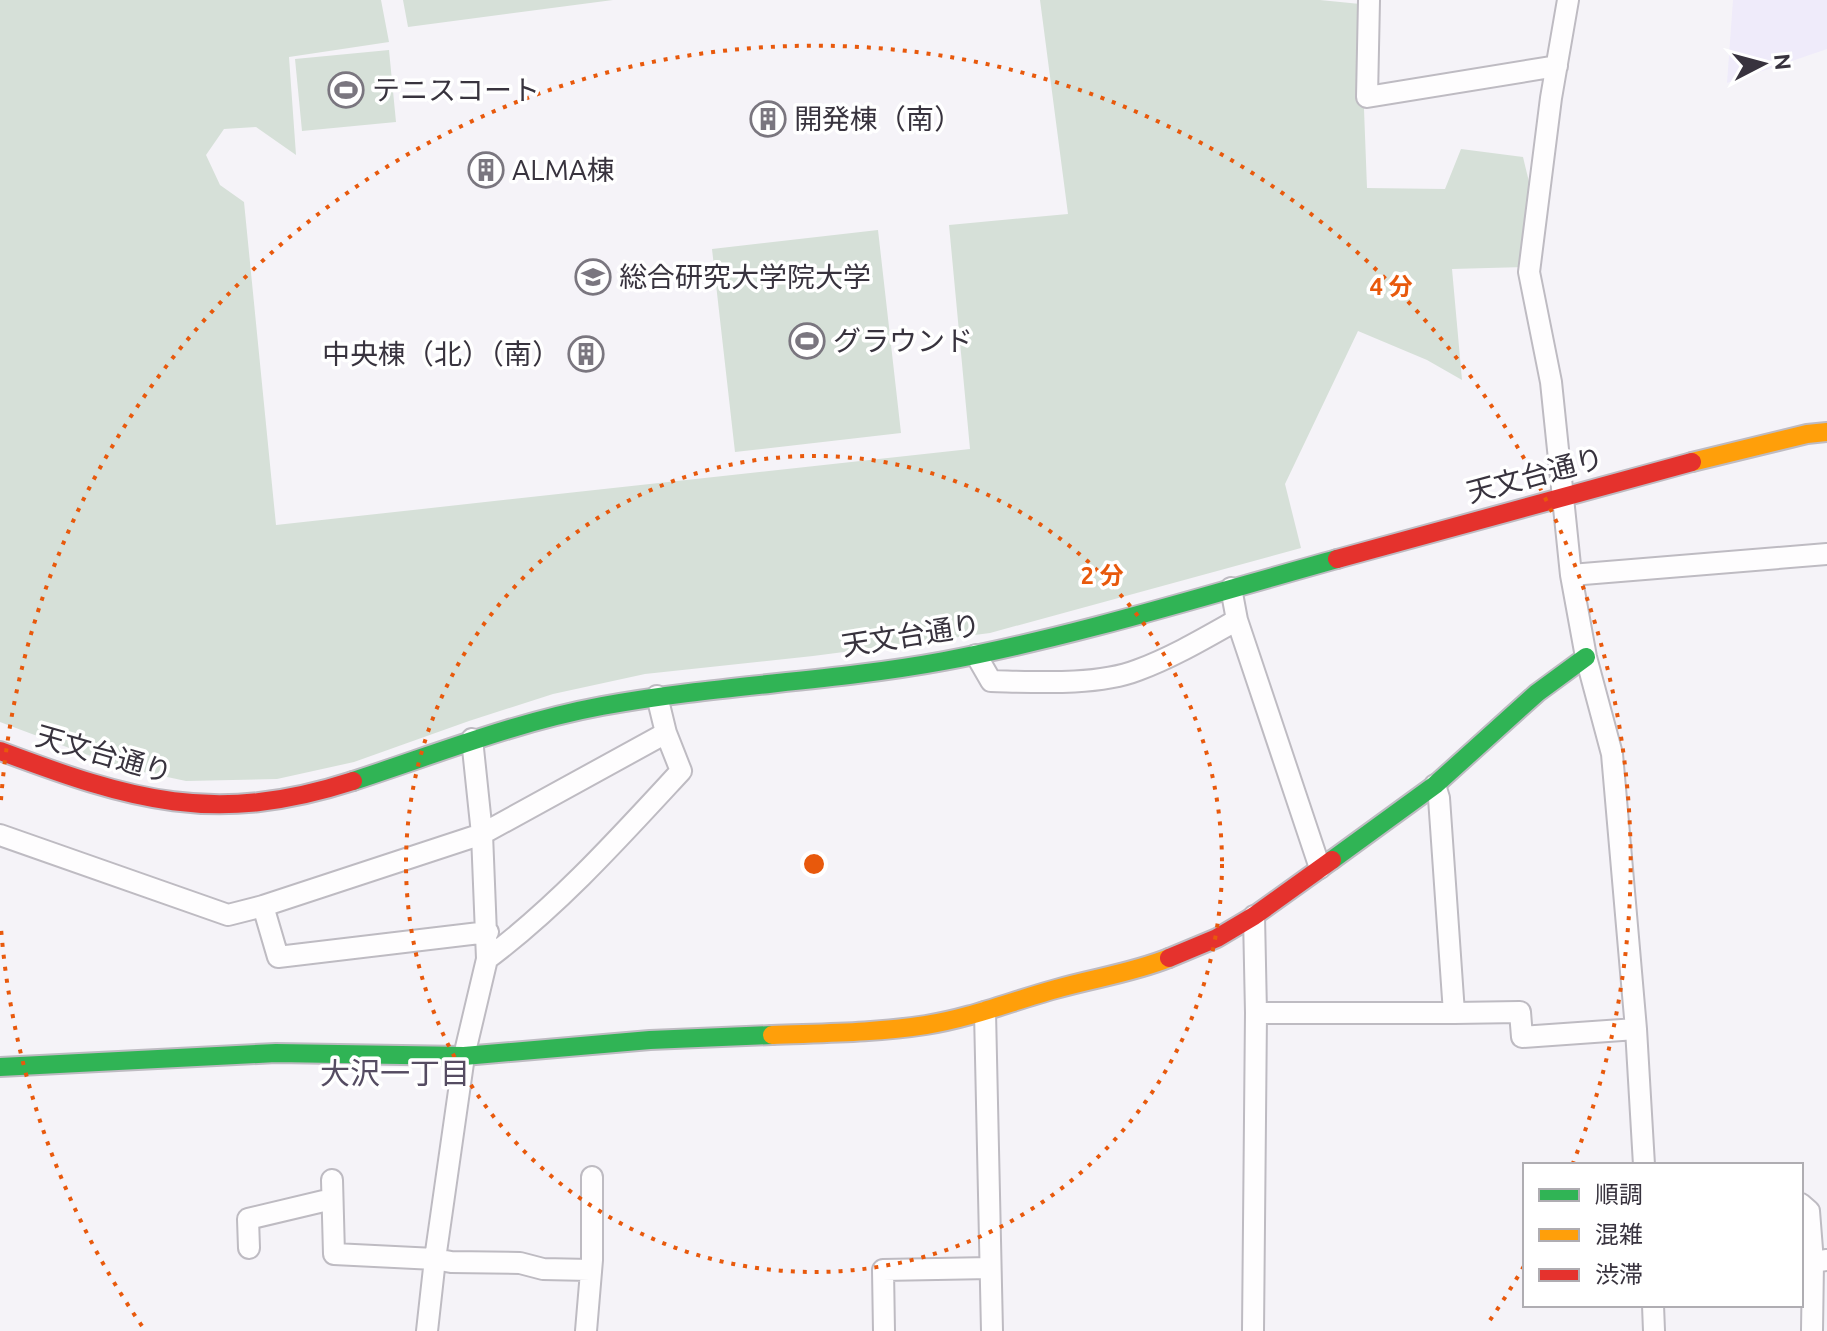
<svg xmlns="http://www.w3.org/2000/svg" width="1827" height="1331" font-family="Ubuntu,'Noto Sans JP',sans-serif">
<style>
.education{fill:#efebfa}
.green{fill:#d6e0d8}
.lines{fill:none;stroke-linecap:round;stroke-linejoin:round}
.street-casing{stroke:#bebbc2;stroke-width:24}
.fast-casing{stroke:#bebbc2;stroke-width:22}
.slow-casing{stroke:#bebbc2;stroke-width:22}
.jam-casing{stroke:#bebbc2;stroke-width:22}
.street{stroke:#fefdfe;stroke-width:20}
.fast{stroke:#30b455;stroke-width:18}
.slow{stroke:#ff9f0a;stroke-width:18}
.jam{stroke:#e5322d;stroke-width:18}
.ring{fill:none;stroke:#e8590c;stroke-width:4;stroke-dasharray:4 8}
.labels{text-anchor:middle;stroke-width:7;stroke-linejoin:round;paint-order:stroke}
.poi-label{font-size:28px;fill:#38333e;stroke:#fff;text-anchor:start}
.street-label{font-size:28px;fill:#38333e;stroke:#fff}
.neighbourhood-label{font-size:30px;fill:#554c62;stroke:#fff}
.centre{fill:#e8590c;stroke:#fff;stroke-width:4}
.ring-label{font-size:24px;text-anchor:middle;font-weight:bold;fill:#e8590c;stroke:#fff;stroke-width:7;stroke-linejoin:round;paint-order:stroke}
</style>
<rect width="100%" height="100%" fill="#f5f3f8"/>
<path class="education" d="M1733,0H1827V49L1727,83Z"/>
<path class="green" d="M0,0H381L389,42L289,57L296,155L256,127L224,129L206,155L220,185L244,202L276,525L970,449L949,225L1068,214L1040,0H1320L1360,4L1367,188L1445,189L1461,149L1523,157L1531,190L1525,267L1452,269L1462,380L1427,360L1358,331L1285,484L1301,548L990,633L813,656L645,674L553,694L469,721L354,762L277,779L186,781L120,767L0,722Z
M403,0H613L408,27Z
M389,50L396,122L302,131L295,59Z
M878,230L901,433L735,452L712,249Z"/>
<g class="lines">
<defs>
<path id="street" d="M1369,0L1367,97L1557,66
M1568,0L1551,98L1529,272L1551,382L1571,575L1586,657L1612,754L1636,1029L1644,1165
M1571,575L1827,554
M1231,588L1237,620L1320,868
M976,655L991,681C1035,682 1097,686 1138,670C1173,657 1205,638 1237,620
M1435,785L1439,798L1454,1013L1520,1012L1522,1037L1636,1029
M0,835L228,915L263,906L482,834L666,733
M263,906L278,957L488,932
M487,959C559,905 620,837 681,771L666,733L657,696
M985,1012L992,1331
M1256,1013H1454
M332,1180L334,1254L435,1259L451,1262L520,1263L543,1269L590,1270
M1801,1204L1809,1211L1813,1262L1827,1260
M249,1248L248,1219L332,1199
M1653,1305L1654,1331
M427,1331L435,1259L464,1056L487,959L482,834L472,739
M586,1331L592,1260V1177
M884,1331L883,1270L990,1268
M1253,1331L1256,1013L1254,916
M1812,1331L1813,1262"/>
<path id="fast" d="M353,781C436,754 516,722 602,706C715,685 831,682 944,661C1077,636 1207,595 1337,559
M1332,860L1435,785L1537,693L1586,657
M0,1067L276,1053L464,1056L650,1040L772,1035"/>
<path id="slow" d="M1692,462L1807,434L1827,432
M772,1035C823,1033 875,1033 926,1025C971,1018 1012,1001 1056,989C1094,978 1132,973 1169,958"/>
<path id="jam" d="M1337,559L1692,462
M0,751C131,800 214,826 353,781
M1169,958L1217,938L1254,916L1332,860"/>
</defs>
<use href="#street" class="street-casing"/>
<use href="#fast" class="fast-casing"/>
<use href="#slow" class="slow-casing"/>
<use href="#jam" class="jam-casing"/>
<use href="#street" class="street"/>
<use href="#fast" class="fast"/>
<use href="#slow" class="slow"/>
<use href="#jam" class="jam"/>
</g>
<g class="ring">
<circle cx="814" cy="864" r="408"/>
<path d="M1524 1266A816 816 0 0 1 1486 1326M142 1326A816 816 0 0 1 1 928M1 800A816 816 0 1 1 1573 1163"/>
</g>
<defs>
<symbol id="stadium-ring" viewBox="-11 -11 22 22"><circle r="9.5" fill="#fff" stroke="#7a767f" stroke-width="1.5"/><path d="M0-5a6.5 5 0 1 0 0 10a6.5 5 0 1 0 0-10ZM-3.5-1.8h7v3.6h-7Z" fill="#7a767f"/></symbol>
<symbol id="building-ring" viewBox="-11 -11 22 22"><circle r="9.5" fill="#fff" stroke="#7a767f" stroke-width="1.5"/><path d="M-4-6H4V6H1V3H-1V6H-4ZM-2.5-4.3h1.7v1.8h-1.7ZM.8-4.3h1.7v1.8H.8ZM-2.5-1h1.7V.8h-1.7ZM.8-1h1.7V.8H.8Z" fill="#7a767f"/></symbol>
<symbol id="university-ring" viewBox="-11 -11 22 22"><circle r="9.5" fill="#fff" stroke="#7a767f" stroke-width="1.5"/><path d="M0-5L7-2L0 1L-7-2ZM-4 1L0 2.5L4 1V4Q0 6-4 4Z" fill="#7a767f"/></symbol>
</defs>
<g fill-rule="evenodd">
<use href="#stadium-ring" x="326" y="70" width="40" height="40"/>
<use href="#building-ring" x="748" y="99" width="40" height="40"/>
<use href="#building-ring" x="466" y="150" width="40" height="40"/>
<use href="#university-ring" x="573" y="257" width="40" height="40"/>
<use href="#stadium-ring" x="787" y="321" width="40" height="40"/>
<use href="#building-ring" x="566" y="334" width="40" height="40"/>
</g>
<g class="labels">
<g class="poi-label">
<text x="372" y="100">テニスコート</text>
<text x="794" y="129">開発棟（南）</text>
<text x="512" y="180">ALMA棟</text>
<text x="619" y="287">総合研究大学院大学</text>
<text x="833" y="351">グラウンド</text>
<text x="560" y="364" text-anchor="end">中央棟（北）（南）</text>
</g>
<g class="street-label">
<text transform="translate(1535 475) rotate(-15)" y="10">天文台通り</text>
<text transform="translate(911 635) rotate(-9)" y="10">天文台通り</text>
<text transform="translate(104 754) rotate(16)" y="10">天文台通り</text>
</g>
<g class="neighbourhood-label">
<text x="395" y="1084">大沢一丁目</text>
</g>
</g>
<circle cx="814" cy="864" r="12" class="centre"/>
<g class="ring-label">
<text x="1391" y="295">4 分</text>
<text x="1102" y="584">2 分</text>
</g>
<rect x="1523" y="1163" width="280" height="144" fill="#ffffff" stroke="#afadb2" stroke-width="2"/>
<rect x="1539" y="1189" width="40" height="12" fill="#30b455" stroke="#afadb2" stroke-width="2"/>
<text x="1595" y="1203" font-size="24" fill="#38333e">順調</text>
<rect x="1539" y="1229" width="40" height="12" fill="#ff9f0a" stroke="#afadb2" stroke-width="2"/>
<text x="1595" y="1243" font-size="24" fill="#38333e">混雑</text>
<rect x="1539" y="1269" width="40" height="12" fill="#e5322d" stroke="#afadb2" stroke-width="2"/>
<text x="1595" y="1283" font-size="24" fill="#38333e">渋滞</text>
<g transform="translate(1763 64) rotate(84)" stroke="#ffffff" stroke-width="6" paint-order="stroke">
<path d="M0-6L14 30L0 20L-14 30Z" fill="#38333e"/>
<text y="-12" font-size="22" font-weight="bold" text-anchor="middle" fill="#38333e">N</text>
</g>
</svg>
